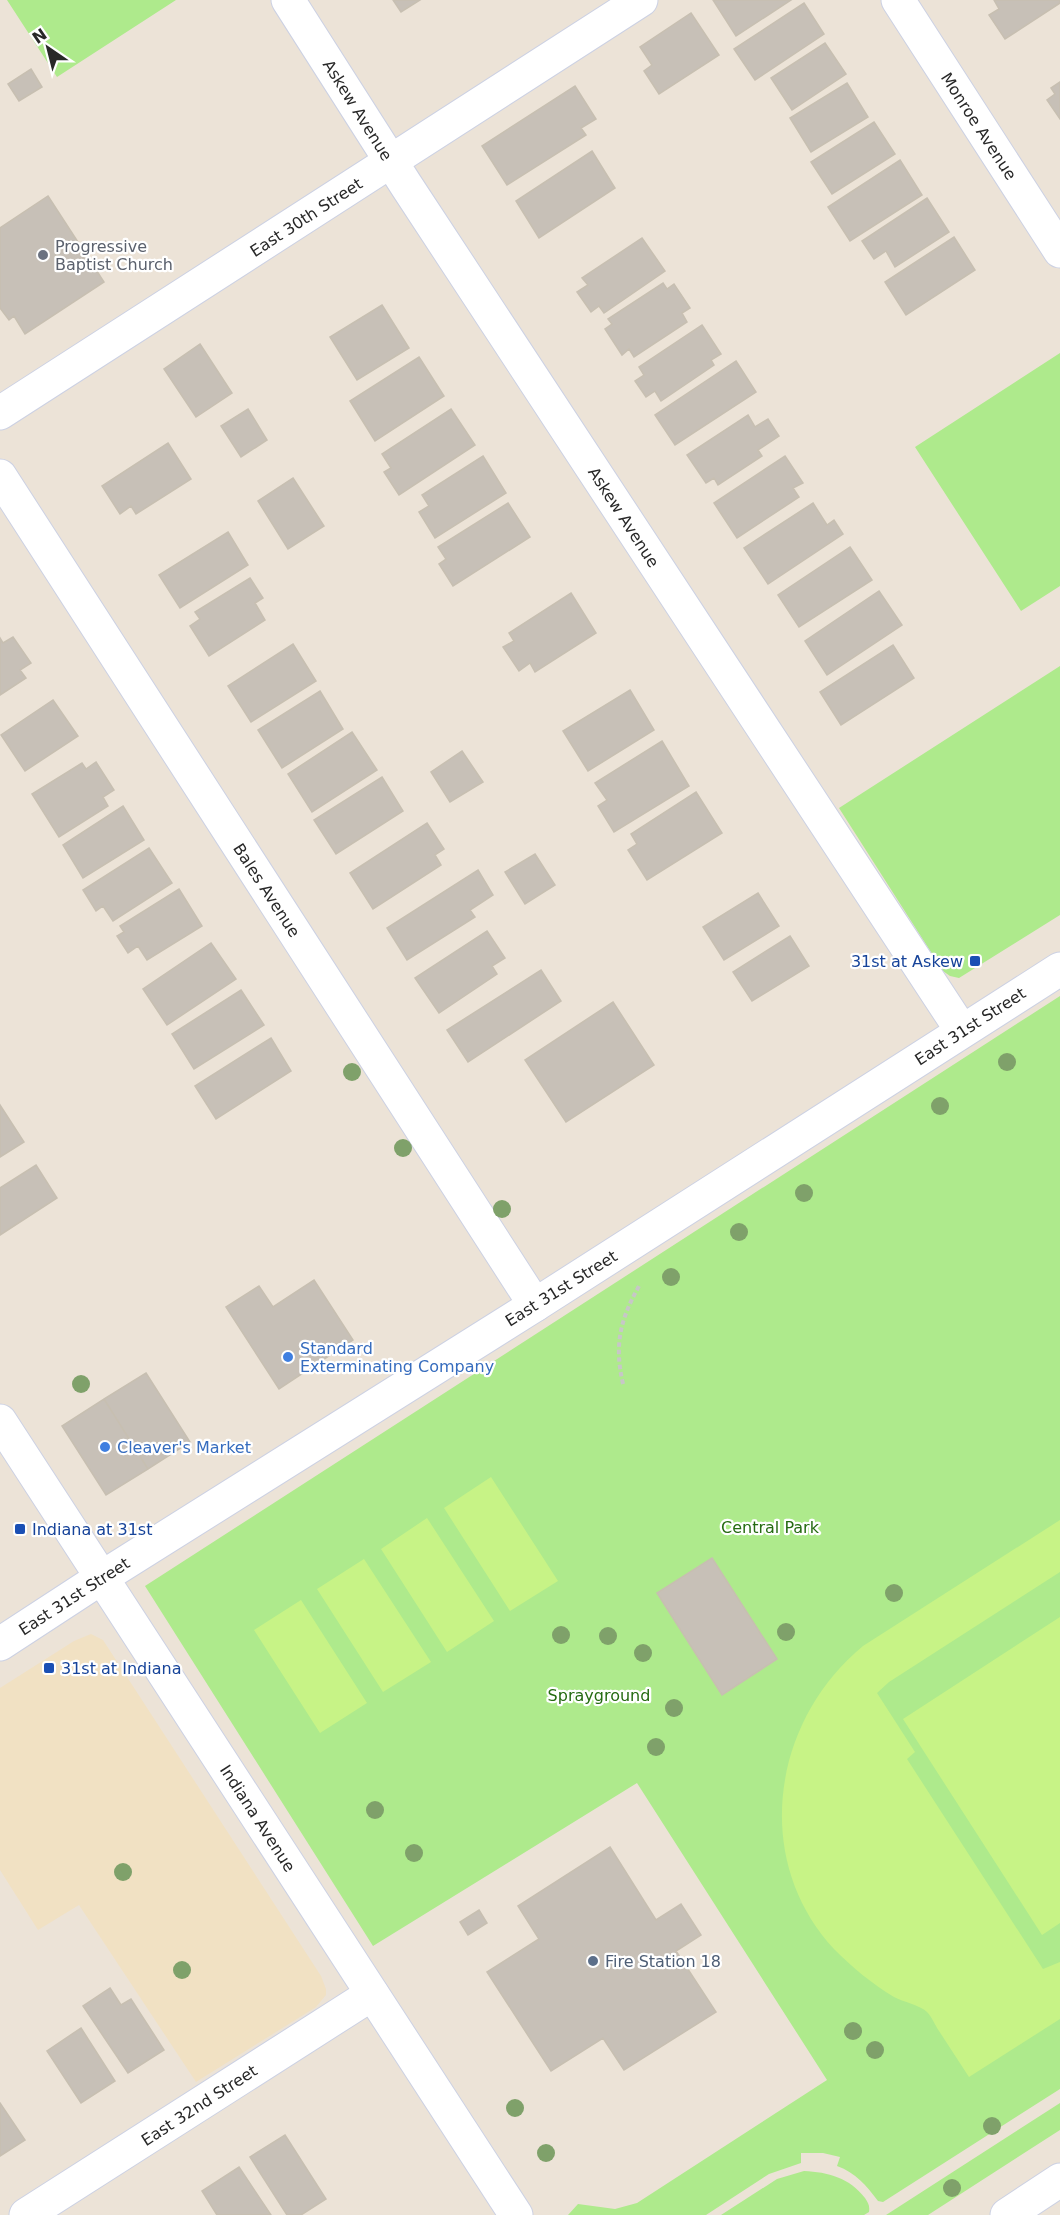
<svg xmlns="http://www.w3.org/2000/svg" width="1060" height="2215" font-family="'DejaVu Sans',sans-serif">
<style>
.education{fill:#f1e1c3}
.green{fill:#aeea8c}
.pitch{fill:#c7f386}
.building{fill:#c7c0b7;stroke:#c7bfb1;stroke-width:1.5}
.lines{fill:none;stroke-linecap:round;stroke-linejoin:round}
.minor-casing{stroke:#ccd1e3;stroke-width:35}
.tertiary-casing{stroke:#ccd1e3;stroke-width:35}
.secondary-casing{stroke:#ccd1e3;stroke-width:35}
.path{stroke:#c7c7c7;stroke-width:4;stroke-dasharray:4.5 3;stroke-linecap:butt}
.minor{stroke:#fff;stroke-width:33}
.tertiary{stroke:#fff;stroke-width:33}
.secondary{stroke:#fff;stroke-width:33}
.tree{fill:#7fa16a}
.worship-dot{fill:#6b7280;stroke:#fff;stroke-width:2}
.transit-dot{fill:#1a4fb4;stroke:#fff;stroke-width:2}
.shop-dot{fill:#3f7fe0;stroke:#fff;stroke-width:2}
.service-dot{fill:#5c6f8a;stroke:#fff;stroke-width:2}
.labels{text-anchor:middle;stroke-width:4.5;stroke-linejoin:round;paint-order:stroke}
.street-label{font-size:16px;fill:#282828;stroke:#fff}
.worship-label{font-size:16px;fill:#5b616d;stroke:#fff;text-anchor:start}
.transit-label{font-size:16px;fill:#164399;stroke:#fff;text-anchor:start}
.shop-label{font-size:16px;fill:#366cbe;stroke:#fff;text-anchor:start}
.park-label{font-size:16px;fill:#256b11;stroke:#fff}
.service-label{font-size:16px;fill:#4e5e75;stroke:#fff;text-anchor:start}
</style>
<rect width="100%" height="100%" fill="#ece3d7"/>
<path class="education" d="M91,1634L103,1640L321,1976L326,1989V1995L316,2007L196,2082L79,1905L38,1930L0,1870V1688L74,1641Z"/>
<path class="green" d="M7,0H176L57,77Z
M1060,353V586L1021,611L915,447Z
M1060,666V915L959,978L950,976L943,971L839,808Z
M1060,996V2089L883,2202L878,2201C866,2185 856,2173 837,2166L840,2157L823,2153H801V2163L769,2174L706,2215H568L578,2204L615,2209L637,2203L827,2080L637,1783L373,1946L145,1586Z
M1060,2103V2130L928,2215H886Z
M804,2171C828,2172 850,2178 865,2198C868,2203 870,2205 869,2212L864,2215H721L777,2179Z"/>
<path class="pitch" d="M491,1477L558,1581L510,1611L444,1508Z
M427,1518L494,1621L447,1652L381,1549Z
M1060,1520V1572L889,1682L877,1693L915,1752L907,1759L1043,1969L1060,1962V2019L969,2077C959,2062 949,2046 939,2031C935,2025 932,2017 927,2012C920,2005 903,2002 894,1997C872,1984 852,1967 834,1949C751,1859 772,1721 863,1646Z
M364,1559L431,1662L383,1692L317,1589Z
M301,1600L367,1703L320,1733L254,1630Z
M1060,1617V1923L1042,1935L903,1719Z"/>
<path class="building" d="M393,0H420L401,12Z
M713,0H791L736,36Z
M994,0H1060V3L1005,39L989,15L999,9Z
M804,3L824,34L755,80L734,49Z
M691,13L719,55L659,94L644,71L652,65L640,47Z
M825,43L846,74L792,110L771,78Z
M31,69L42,87L19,101L8,84Z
M1060,82V119L1047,100L1055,94L1051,88Z
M847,83L868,117L811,152L790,118Z
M575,86L596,119L581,128L586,135L507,185L482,146Z
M874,122L895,154L832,194L811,162Z
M592,151L615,188L539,238L516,201Z
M900,160L922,195L850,241L828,207Z
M48,196L104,282L25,334L14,316L9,320L0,308V228Z
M927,198L949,232L895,267L886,251L874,259L862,241Z
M954,237L975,270L906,315L885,282Z
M642,238L665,271L604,313L599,306L591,312L577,292L588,285L582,278Z
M663,283L667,289L674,284L690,308L682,313L687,322L634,357L629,349L622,355L605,329L612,324L608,319Z
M382,305L409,348L357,380L330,337Z
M702,325L721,354L711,360L714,365L661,401L655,391L646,397L635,381L644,375L639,367Z
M200,344L232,393L196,417L164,369Z
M419,357L444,396L375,441L350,401Z
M736,361L756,392L675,445L655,415Z
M248,409L267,440L241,457L221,426Z
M451,409L475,445L399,495L384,472L391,468L382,454Z
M748,415L755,427L768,419L779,436L758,450L762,456L718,485L714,478L706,483L687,455Z
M168,443L191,479L136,514L131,506L120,514L102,486Z
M483,456L506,493L435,538L419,512L429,506L422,495Z
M785,456L803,483L793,488L799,497L737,538L714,503Z
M293,478L324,526L288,549L258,501Z
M508,503L530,537L453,586L439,564L446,559L438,547Z
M813,503L827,525L834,520L843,534L768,584L744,548Z
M228,532L248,565L180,608L159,575Z
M850,547L872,580L799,627L778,595Z
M250,578L263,598L255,603L265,620L209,656L190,626L200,619L195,612Z
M879,591L902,625L827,675L805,641Z
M571,593L596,633L535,672L530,663L519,671L503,647L514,641L509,633Z
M13,637L31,663L20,670L26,678L0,695V638L3,643Z
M293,644L316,681L251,722L228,686Z
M893,645L914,678L841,725L820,692Z
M630,690L654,730L588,771L563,731Z
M320,691L343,729L282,768L258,730Z
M53,700L78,736L25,771L1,735Z
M352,732L377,770L312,812L288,774Z
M662,741L689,786L614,832L598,806L607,800L595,783Z
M462,751L483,782L450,802L431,772Z
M96,762L114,790L103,797L108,806L59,837L32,794L82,763L86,769Z
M382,777L403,811L336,854L314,820Z
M696,792L722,833L647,880L628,850L637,844L631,834Z
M123,806L144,840L83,878L63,845Z
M427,823L444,849L435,855L441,865L373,909L350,873Z
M149,848L172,883L113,921L103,906L96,911L83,890Z
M535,854L555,885L525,904L505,872Z
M478,870L493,895L470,910L475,917L407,960L387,928Z
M179,889L202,926L147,960L138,946L128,953L117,936L124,932L120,926Z
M758,893L779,926L724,960L703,927Z
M487,931L505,958L492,966L497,974L439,1013L415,978Z
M790,936L809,966L752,1001L733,972Z
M211,943L236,979L167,1025L143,989Z
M541,970L561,1001L468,1062L447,1030Z
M241,990L264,1025L194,1069L172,1034Z
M613,1002L654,1065L566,1122L525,1060Z
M271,1038L291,1071L216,1119L195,1086Z
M0,1105L24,1142L0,1157Z
M36,1165L57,1198L0,1235V1188Z
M314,1280L353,1340L279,1389L226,1307L259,1286L273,1307Z
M146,1373L190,1442L148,1469L104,1399Z
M104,1399L148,1469L106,1495L62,1426Z
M712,1558L777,1659L722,1695L657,1593Z
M610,1847L656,1920L681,1904L701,1935L676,1951L716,2012L624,2070L603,2038L551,2071L487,1972L539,1939L518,1906Z
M479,1910L487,1923L468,1935L460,1922Z
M110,1988L121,2005L131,1999L164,2050L128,2073L83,2006Z
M81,2028L115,2081L81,2103L47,2051Z
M0,2103L25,2140L0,2156Z
M285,2135L326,2199L301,2215H287L250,2157Z
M239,2167L271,2215H217L202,2191Z"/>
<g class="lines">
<defs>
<path id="minor" d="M288,0L406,185L962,1031
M898,0L1060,251
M0,413L641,0
M0,476L535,1305
M26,2215L372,1994"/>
<path id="tertiary" d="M0,1421L516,2215"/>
<path id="secondary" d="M0,1644L101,1578L535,1305L1060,969
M1007,2215L1060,2180"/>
</defs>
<use href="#minor" class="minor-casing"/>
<use href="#tertiary" class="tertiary-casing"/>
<use href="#secondary" class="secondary-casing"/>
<path class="path" d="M623,1384C614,1345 620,1320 639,1286"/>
<use href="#minor" class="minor"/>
<use href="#tertiary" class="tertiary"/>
<use href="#secondary" class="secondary"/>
</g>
<g class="tree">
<circle cx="1007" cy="1062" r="9"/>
<circle cx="352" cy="1072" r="9"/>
<circle cx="940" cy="1106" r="9"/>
<circle cx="403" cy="1148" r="9"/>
<circle cx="804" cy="1193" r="9"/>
<circle cx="502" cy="1209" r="9"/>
<circle cx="739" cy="1232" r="9"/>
<circle cx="671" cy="1277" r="9"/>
<circle cx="81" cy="1384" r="9"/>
<circle cx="894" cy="1593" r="9"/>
<circle cx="786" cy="1632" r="9"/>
<circle cx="561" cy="1635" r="9"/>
<circle cx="608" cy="1636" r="9"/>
<circle cx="643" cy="1653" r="9"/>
<circle cx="674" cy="1708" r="9"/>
<circle cx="656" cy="1747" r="9"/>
<circle cx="375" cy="1810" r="9"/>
<circle cx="414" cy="1853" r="9"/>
<circle cx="123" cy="1872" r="9"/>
<circle cx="182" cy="1970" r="9"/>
<circle cx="853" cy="2031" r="9"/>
<circle cx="875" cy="2050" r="9"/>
<circle cx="515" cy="2108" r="9"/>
<circle cx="992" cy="2126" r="9"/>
<circle cx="546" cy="2153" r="9"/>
<circle cx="952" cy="2188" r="9"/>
</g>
<circle class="worship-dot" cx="43" cy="255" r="6"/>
<g class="transit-dot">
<rect x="969" y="955" width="12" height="12" rx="3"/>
<rect x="14" y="1523" width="12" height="12" rx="3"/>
<rect x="43" y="1662" width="12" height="12" rx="3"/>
</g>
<g class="shop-dot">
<circle cx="288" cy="1357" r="6"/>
<circle cx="105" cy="1447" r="6"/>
</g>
<circle class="service-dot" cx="593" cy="1961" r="6"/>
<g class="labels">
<g class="street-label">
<text transform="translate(358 110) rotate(58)" y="6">Askew Avenue</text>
<text transform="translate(979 126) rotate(57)" y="6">Monroe Avenue</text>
<text transform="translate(306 217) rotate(-33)" y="6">East 30th Street</text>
<text transform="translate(624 517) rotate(57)" y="6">Askew Avenue</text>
<text transform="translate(267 890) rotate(57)" y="6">Bales Avenue</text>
<text transform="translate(970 1026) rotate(-33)" y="6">East 31st Street</text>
<text transform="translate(561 1288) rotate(-32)" y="6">East 31st Street</text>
<text transform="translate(74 1596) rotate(-33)" y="6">East 31st Street</text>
<text transform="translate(258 1818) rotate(57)" y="6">Indiana Avenue</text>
<text transform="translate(199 2105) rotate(-33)" y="6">East 32nd Street</text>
</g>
<g class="worship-label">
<text x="55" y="252">Progressive<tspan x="55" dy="18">Baptist Church</tspan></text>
</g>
<g class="transit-label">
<text x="963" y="967" text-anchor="end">31st at Askew</text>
<text x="32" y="1535">Indiana at 31st</text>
<text x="61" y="1674">31st at Indiana</text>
</g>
<g class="shop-label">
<text x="300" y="1354">Standard<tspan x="300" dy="18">Exterminating Company</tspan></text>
<text x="117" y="1453">Cleaver's Market</text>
</g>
<g class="park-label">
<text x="770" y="1533">Central Park</text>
<text x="599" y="1701">Sprayground</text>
</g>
<g class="service-label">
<text x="605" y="1967">Fire Station 18</text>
</g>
</g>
<g transform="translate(48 48) rotate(325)" stroke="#ffffff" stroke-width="4.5" paint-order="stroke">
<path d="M0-4.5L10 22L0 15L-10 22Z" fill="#282828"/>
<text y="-9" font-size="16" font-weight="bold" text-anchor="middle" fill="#282828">N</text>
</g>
</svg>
